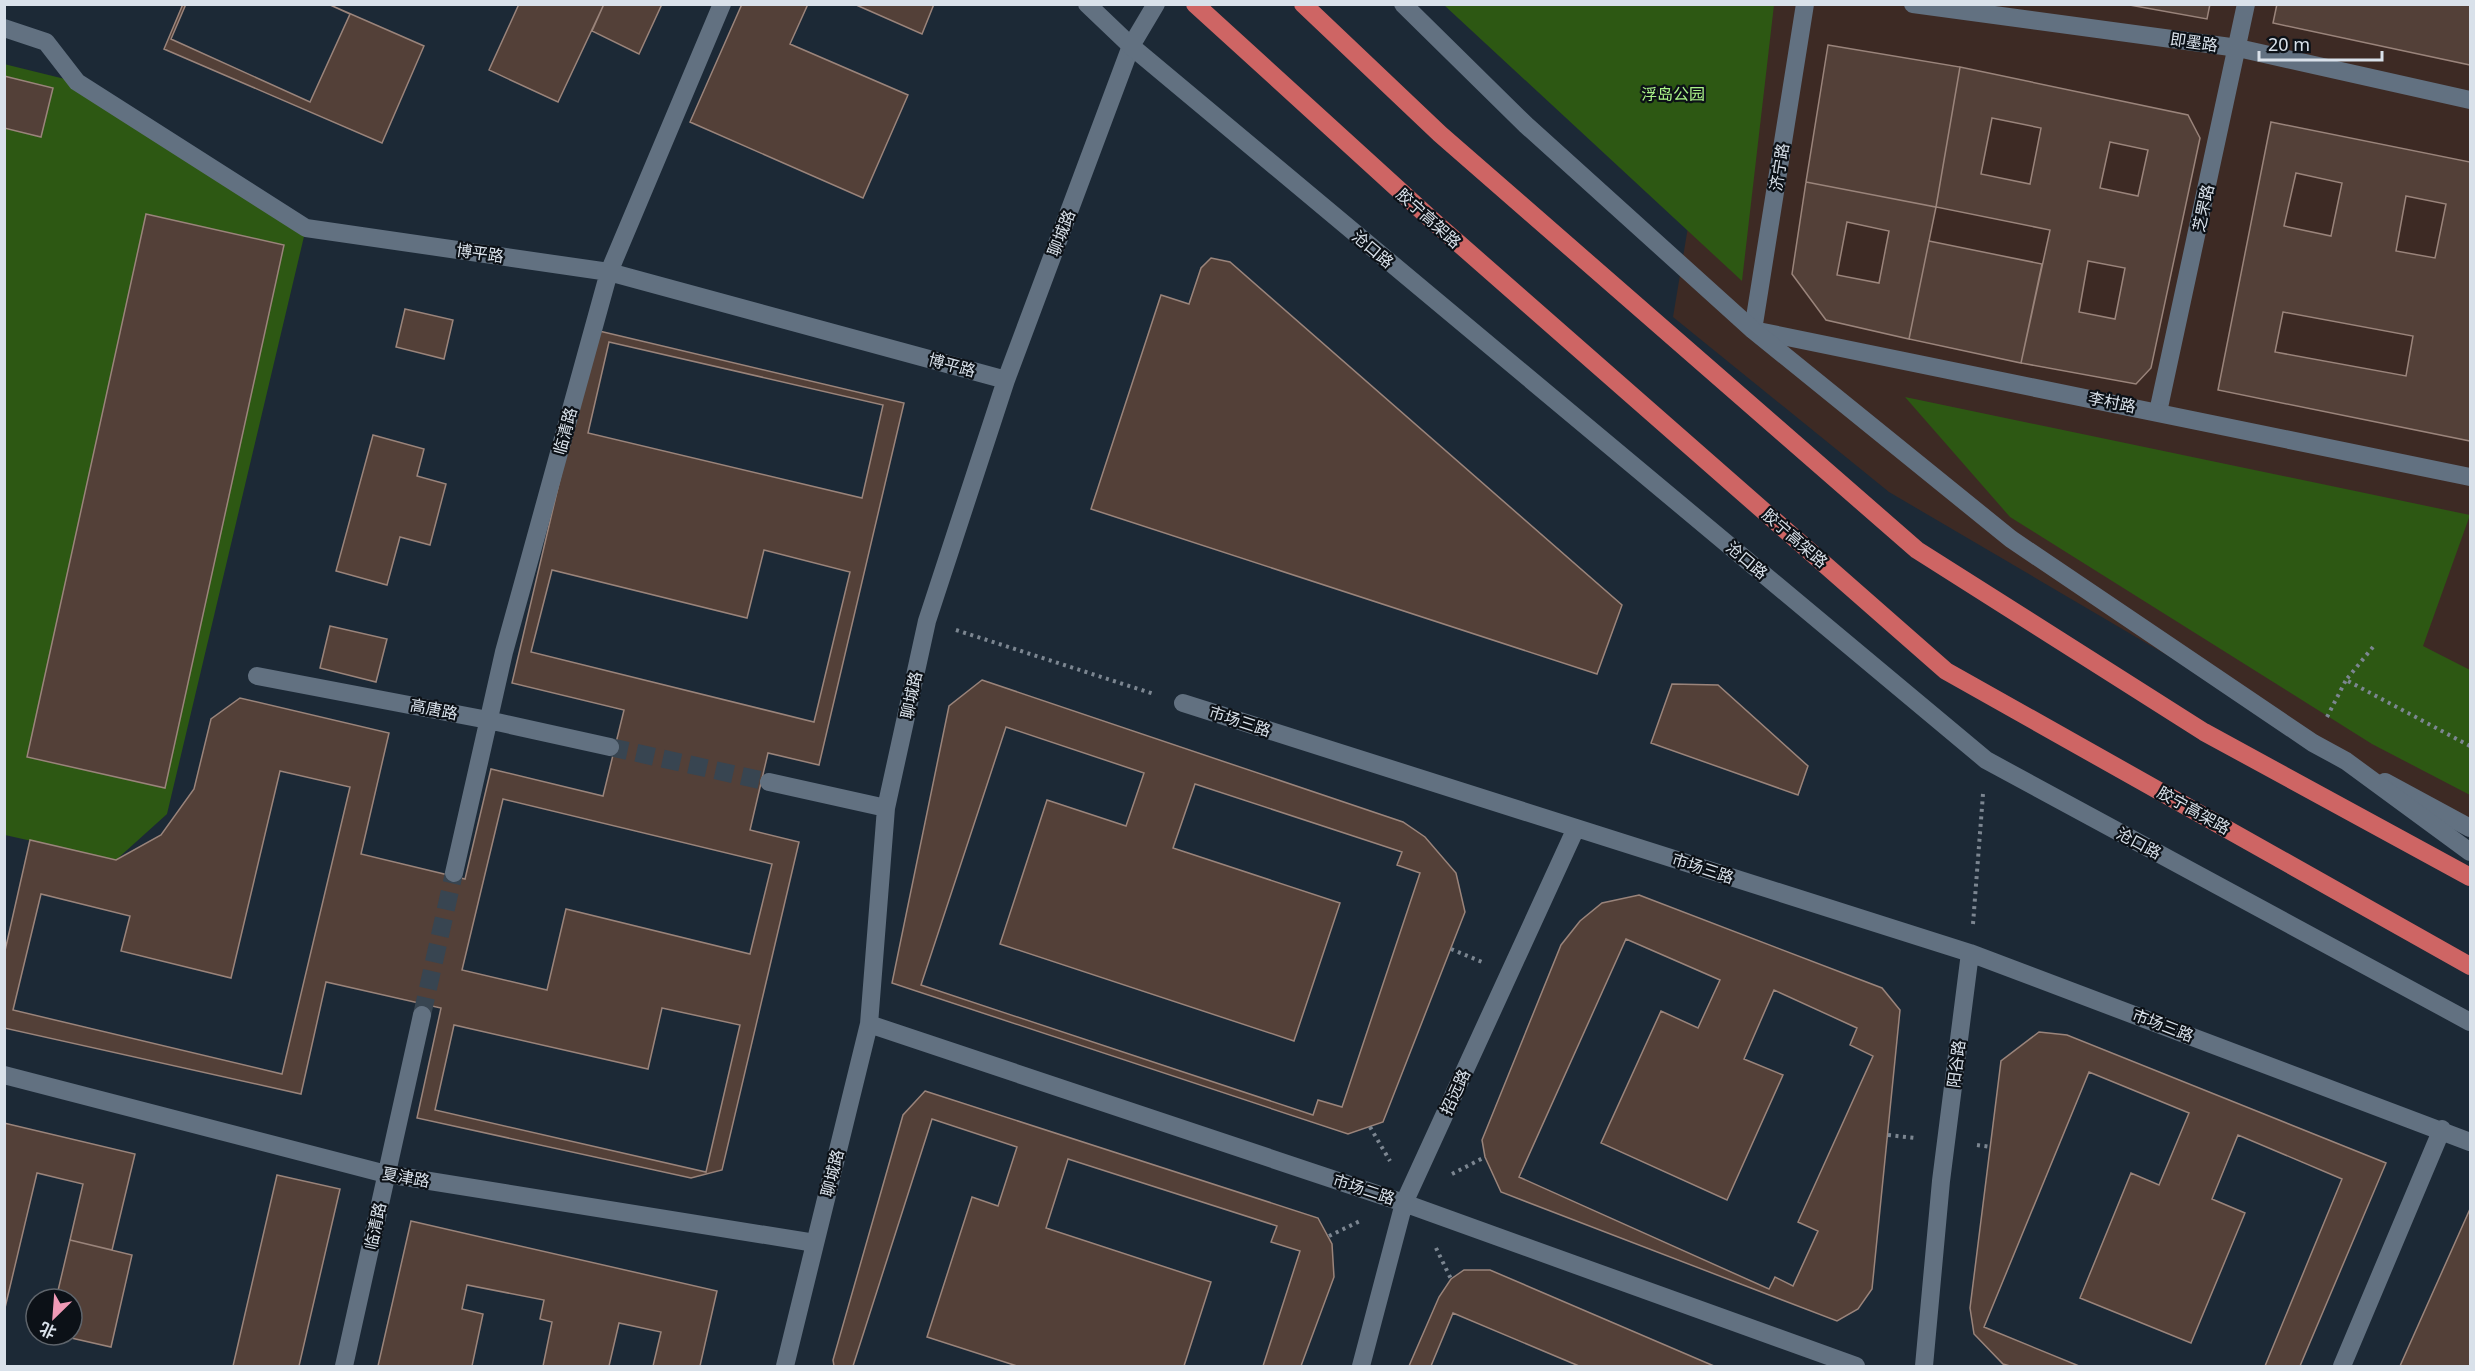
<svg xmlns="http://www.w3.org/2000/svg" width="2475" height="1371" font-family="'Noto Sans','Noto Sans SC',sans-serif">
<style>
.industrial{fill:#3d2a24}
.green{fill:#2d5813}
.building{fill:#534038;stroke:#9a847b;stroke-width:1.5;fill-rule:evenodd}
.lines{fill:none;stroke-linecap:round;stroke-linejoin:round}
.minor-tunnel{stroke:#384551;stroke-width:18;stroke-dasharray:18 9;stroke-linecap:butt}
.path{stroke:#7c8691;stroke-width:4;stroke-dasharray:3 4.5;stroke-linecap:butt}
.pedestrian{stroke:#627181;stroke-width:18}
.minor{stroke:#627181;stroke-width:18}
.tertiary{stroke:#627181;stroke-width:18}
.secondary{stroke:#627181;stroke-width:18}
.trunk{stroke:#ce6564;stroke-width:18}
.labels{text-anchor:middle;stroke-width:4.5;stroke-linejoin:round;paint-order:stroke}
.street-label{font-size:16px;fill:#d9e1ea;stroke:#0c1117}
.park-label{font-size:16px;fill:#acf58a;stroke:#0c1117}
</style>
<rect width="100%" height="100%" fill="#1c2936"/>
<path class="industrial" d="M1725,5H2470V833L1889,492L1673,317Z"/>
<path class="green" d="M1444,5H1774L1742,281Z
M4,64L77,82L306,228L167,814L116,860L5,835Z
M1905,397L2470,515L2423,646L2470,670V795L2372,744L2010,517Z"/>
<path class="building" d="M183,4H328L424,46L382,143L164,49Z
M328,4L350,14L310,102L171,39L186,4Z
M519,4H604L558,102L489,70Z
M604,4H662L639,54L592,31Z
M742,4H808L790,44L908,95L863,198L690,122Z
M854,4H934L922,34Z
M2124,4H2210L2207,19Z
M2277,4H2470V65L2273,23Z
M1828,45L1960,67L1936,207L1806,182Z
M1960,67L2188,115L2200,138L2151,368L2136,384L2021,363L2050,230L1936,207ZM1992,118L2041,128L2030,184L1981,174ZM2110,142L2148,150L2138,196L2100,188ZM2088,261L2125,268L2115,319L2079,312Z
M4,76L53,88L41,137L4,128Z
M2271,122L2470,162V441L2218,390ZM2296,173L2342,183L2331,236L2284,226ZM2406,196L2446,204L2435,258L2396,251ZM2283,312L2413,336L2406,376L2275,352Z
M1806,182L1936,207L1909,339L1826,320L1792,274ZM1847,222L1889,231L1879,283L1837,275Z
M146,214L284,245L165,788L27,757Z
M1929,241L2042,264L2021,363L1909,339Z
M1211,258L1230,262L1622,605L1597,674L1091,509L1161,295L1189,304L1201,268Z
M405,309L453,320L444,359L396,347Z
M595,330L904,403L819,765L768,753L750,830L799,842L722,1170L691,1178L417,1118L441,1008L326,982L301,1094L4,1028V955L30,840L116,860L161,835L194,789L211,719L240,698L389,733L361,854L465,879L491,769L603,796L624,710L512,683Z
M609,342L883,405L862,498L588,433Z
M373,435L424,449L417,476L446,484L430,545L400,537L387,585L336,571Z
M764,550L850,572L814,722L531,652L552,570L747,618Z
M330,626L387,639L376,682L320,668Z
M982,680L1403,822L1425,837L1456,873L1465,912L1383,1122L1348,1134L892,983L949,706Z
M1672,684L1718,685L1808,766L1798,795L1651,743Z
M1006,727L1144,773L1126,826L1047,800L1000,944L1294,1041L1340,903L1173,848L1195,784L1402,852L1397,865L1420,873L1342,1107L1318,1100L1313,1115L921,985Z
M280,771L350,787L282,1074L13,1010L41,894L130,916L121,951L231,978Z
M503,799L772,864L750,954L566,909L547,990L462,970Z
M1639,895L1882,988L1900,1010L1872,1289L1858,1309L1837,1321L1501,1192L1485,1157L1482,1140L1561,945L1580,921L1602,903Z
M1626,939L1720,980L1698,1028L1661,1011L1601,1143L1727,1200L1783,1075L1744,1059L1774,990L1857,1028L1850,1045L1873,1056L1798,1222L1818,1231L1793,1286L1775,1277L1769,1289L1519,1177Z
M662,1008L740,1025L706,1172L435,1110L454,1025L648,1069Z
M2039,1032L2067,1035L2386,1163L2300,1366H2010L2003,1364L1974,1334L1970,1308L2001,1061Z
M2089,1072L2189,1113L2159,1185L2131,1173L2080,1298L2191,1343L2245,1213L2212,1199L2238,1135L2342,1179L2265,1366H2079L1984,1327Z
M925,1091L1318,1218L1332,1244L1334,1277L1301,1366H834L833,1360L903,1115Z
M932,1119L1017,1147L998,1206L972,1197L927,1337L1017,1366H853Z
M4,1123L135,1154L112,1250L70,1240L83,1184L37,1173L4,1312Z
M1068,1159L1277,1226L1271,1242L1300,1251L1263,1366H1184L1211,1282L1046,1228Z
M277,1175L340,1189L299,1366H233Z
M2470,1209V1366H2400Z
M411,1221L717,1291L700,1366H653L661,1332L619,1323L609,1366H543L552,1322L540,1319L544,1300L467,1285L462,1309L483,1314L472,1366H378Z
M70,1240L132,1255L111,1347L58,1335H72V1299H56Z
M1464,1270H1490L1714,1366H1409L1439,1297L1451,1279Z
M1453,1313L1579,1366H1431Z"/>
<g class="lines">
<path class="minor-tunnel" d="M610,747L769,782
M422,1015L454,873"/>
<path class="path" d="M956,630L1154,694
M2373,647L2346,680L2470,746
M2327,717L2346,680
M1973,924L1983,794
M1451,949L1482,962
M1370,1127L1390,1161
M1888,1135L1915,1138
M1977,1145L1991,1147
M1452,1174L1485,1157
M1329,1236L1360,1221
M1436,1248L1451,1279"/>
<path class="pedestrian" d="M1913,4L2238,48L2470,100
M2158,412L2246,4"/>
<path class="minor" d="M1805,4L1753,330L2470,477
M4,28L46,42L77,82L306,228L609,272L1006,380
M257,676L488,720L610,747
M1183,703L1970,953L2470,1142
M769,782L886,808
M454,873L504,652L609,272L722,4
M869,1024L1404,1203L1856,1366
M4,1075L386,1174L815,1243
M344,1366L422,1015
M785,1366L869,1024L886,808L927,621L1006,380L1131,46
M1361,1366L1404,1203L1576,828
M1924,1366L1941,1181L1970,953
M2342,1366L2442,1129"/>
<path class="tertiary" d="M2385,782L2470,828"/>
<path class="secondary" d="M1087,4L1131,46L1986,760L2470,1022
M1403,4L1526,125L1753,330L2011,539L2313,743L2346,761L2470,852
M1131,46L1156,4"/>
<path class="trunk" d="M1195,4L1432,220L1946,671L2470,966
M1303,4L1440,134L1917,550L2204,732L2470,877"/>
</g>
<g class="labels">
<g class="street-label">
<text transform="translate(2194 42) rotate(8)" y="6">即墨路</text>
<text transform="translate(1779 167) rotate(-81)" y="6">济宁路</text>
<text transform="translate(2203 208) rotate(-78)" y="6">芝罘路</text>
<text transform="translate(1429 218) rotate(42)" y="6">胶宁高架路</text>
<text transform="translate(1061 233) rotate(-69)" y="6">聊城路</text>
<text transform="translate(1373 249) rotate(40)" y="6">沧口路</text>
<text transform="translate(480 253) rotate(8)" y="6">博平路</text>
<text transform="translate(952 365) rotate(15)" y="6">博平路</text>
<text transform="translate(2112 402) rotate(11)" y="6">李村路</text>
<text transform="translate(565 431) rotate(-75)" y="6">临清路</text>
<text transform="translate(1795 538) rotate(41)" y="6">胶宁高架路</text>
<text transform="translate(1747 560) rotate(40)" y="6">沧口路</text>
<text transform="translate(911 695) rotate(-78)" y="6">聊城路</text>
<text transform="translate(434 709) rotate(11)" y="6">高唐路</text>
<text transform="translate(1240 721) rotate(18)" y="6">市场三路</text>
<text transform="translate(2194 810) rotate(29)" y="6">胶宁高架路</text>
<text transform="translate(2139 843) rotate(28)" y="6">沧口路</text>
<text transform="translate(1703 868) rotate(18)" y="6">市场三路</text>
<text transform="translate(2163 1025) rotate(21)" y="6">市场三路</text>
<text transform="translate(1956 1064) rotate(-83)" y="6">阳谷路</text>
<text transform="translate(1455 1092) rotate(-65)" y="6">招远路</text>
<text transform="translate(832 1173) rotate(-76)" y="6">聊城路</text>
<text transform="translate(406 1177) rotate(10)" y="6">夏津路</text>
<text transform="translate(1364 1189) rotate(18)" y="6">市场二路</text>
<text transform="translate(375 1226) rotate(-78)" y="6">临清路</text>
</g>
<g class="park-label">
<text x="1673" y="100">浮岛公园</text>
</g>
</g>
<rect width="2475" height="1371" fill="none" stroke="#d9e1ea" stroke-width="12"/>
<g transform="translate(54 1317) rotate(205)"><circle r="28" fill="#0c1117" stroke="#5e646b" stroke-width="1.5"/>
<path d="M0-4.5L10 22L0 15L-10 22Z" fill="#f09ab6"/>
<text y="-9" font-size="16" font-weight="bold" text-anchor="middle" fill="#d9e1ea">北</text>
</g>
<path d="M2259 51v9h123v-9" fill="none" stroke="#d9e1ea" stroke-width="3"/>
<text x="2268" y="51" font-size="18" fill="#d9e1ea" stroke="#0c1117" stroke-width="4.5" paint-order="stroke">20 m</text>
</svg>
